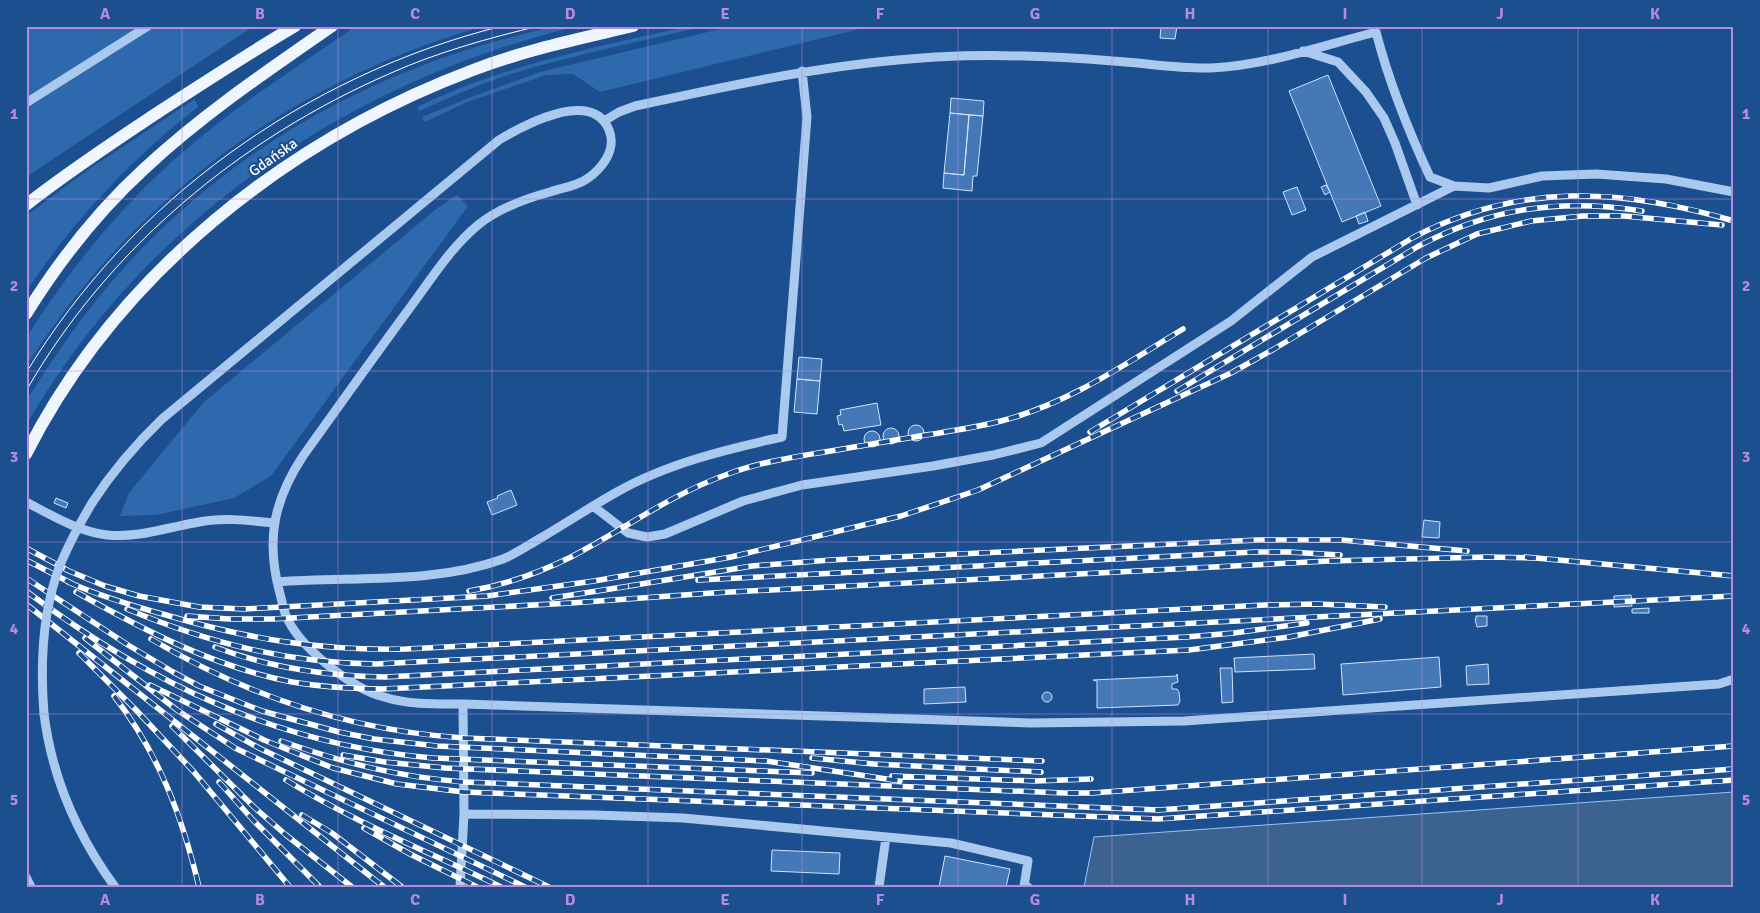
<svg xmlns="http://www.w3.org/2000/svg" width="1760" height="913" font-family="Signika,sans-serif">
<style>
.green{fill:#2e69ad}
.water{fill:#3c6290;stroke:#9cc4f0}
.building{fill:#4478b7;stroke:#cfe3fa}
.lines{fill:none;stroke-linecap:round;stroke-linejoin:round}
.minor{stroke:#a9c9ee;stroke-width:9}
.major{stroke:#f0f6ff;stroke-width:12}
.tram{stroke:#fff;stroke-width:1}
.rail-casing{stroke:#fff;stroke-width:5.5}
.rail{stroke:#1b4f8f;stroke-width:4;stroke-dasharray:11;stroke-linecap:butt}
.minor-bridge{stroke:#a9c9ee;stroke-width:9}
.grid{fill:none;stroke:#b68bdc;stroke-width:1;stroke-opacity:0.55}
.labels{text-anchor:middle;stroke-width:4.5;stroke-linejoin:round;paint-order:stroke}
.street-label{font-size:15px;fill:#fff;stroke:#1b4f8f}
.neatline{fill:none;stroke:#b68bdc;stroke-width:2}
.grid-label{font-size:16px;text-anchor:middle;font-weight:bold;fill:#b68bdc}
</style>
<rect width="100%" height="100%" fill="#1b4f8f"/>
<path class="green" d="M26,26H254L26,177Z
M356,26H484C293,81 132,198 26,367V338L28,335C73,264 126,200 190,146C242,102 300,65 356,26Z
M555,26H579C352,79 143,220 26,426C26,419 25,410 26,403C27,397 33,391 36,386C48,366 62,346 76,327C161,209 285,117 421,66C464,49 511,37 555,26Z
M691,26H705C639,42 572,55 508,75C478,85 448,98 419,111L417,107C504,65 598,46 691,26Z
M733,26H872L600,92L573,74L546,75L467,102L425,122L422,117L466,99L540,72Z
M195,99L198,107C132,158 72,222 26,292V216L89,169Z
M457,195L468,206L271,476L234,498L156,515L120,516L129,493L203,403L436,209Z"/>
<path class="water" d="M1734,792V887H1084L1094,837Z"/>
<path class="building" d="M1161,26H1177L1175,39L1160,38Z
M1328,75L1381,206L1342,222L1289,91Z
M951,98L984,101L983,116L950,113Z
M950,113L969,115L964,175L944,173Z
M969,115L983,116L977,176H973L972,191L943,188L944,173L964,175Z
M1326,185L1330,192L1325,195L1321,187Z
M1297,187L1306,210L1292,215L1283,192Z
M1365,212L1368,221L1359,224L1356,216Z
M799,357L822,359L820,381L797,379Z
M797,379L820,381L817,414L794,412Z
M877,403L881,425L844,431L842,424L839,425L837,416L841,415L840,410Z
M908 433a8 8 0 1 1 16 0a8 8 0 1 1-16 0Z
M883 436a8 8 0 1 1 16 0a8 8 0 1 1-16 0Z
M864 439a8 8 0 1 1 16 0a8 8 0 1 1-16 0Z
M511,490L517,505L492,515L487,502L498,498L497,496Z
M56,498L68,503L66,508L54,503Z
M1424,520L1440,522L1439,538L1422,537Z
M1631,595L1632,606L1614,607V596Z
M1649,608V613H1632V609Z
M1476,616H1487V626L1477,627L1475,619H1476Z
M1314,654L1315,669L1235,672L1234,658Z
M1439,657L1441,687L1343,695L1341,664Z
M1488,664L1489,684L1467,685L1466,666Z
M1220,668H1232L1233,702L1222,703Z
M1177,674L1178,682L1172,684V689H1177L1179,692L1180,701L1178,705L1097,708V681L1093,680L1177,676Z
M965,687L966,702L924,704V689Z
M1042 697a5 5 0 1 1 10 0a5 5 0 1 1-10 0Z
M772,850L840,853L839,874L771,871Z
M945,856L1010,869L1006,887H939Z"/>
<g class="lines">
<path class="minor" d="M1303,51L1338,62L1366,92L1384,118L1395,143L1417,205
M26,103L148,26
M604,121L619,112L635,106C736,84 833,63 936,57C995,54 1054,56 1113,61C1146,63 1178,69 1211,68C1265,66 1324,45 1376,32C1389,82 1408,130 1430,177L1454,186L1489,188L1542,176L1596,174L1666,179L1734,192
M26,502C51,515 79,532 107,535C138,538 165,528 194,523C220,517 247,520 274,523
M92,503C112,472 135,445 162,419L499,140C524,125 592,88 609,130C614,142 610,155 602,165C586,185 572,185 550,192C524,199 499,208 478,225C450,248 430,281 409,309C373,358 338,407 303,456C274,500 266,539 279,590C282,600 283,611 288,620C298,640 316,656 334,670C349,681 365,692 384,697C409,705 437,704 463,704
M593,506L628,533L647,537L665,534L743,501L802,485L933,466L993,455L1041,443L1231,321L1312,257L1454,186
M277,582C351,576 431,585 503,559C515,554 527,546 539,539C565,524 590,507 617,492C666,464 727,449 782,437L807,117L802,71
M44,714C52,778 77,835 115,887
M26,877L31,887
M460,887L464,814
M879,887L886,837
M1028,887L1024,886L1028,861L951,843L683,818L594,815L464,814L463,704L1031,723L1184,721L1719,684L1734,679"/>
<path class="major" d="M26,205C69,171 115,141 160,111C205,82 249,53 295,26
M26,314C59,261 98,211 144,169C202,115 267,71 332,26
M26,454C117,274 287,140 473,70C525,50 579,39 633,26"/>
<path class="tram" d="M26,373C131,200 306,75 502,26
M26,391C108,248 241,138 391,73C438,52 489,38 539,26"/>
<defs>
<path id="rail" d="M1177,391L1417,247C1489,208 1561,198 1642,211
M1090,432L1414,237C1520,182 1622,188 1734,221
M26,548L69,571L105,586L139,596L199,607L244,609L487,596L594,581L731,557L901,516L978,490L1231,373L1274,349L1426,258L1477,234L1531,221L1583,216H1624L1722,225
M1525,557L1734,576
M26,560L73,584
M26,578L128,645L173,672L199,686L262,711L339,732L374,739L437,746L766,761L900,781
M698,580L1255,552H1289L1340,555
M68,582C100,596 133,606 166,615C248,639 321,651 406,649L1265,605L1317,604L1385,607
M629,586L752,566L831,560L1259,540H1341L1467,551
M26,591C149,683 278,745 433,758L812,773
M469,591C504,585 539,573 571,557C625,529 669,495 728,474C757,463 788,458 818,453C856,447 894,440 933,434C955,430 979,427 1001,421C1068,404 1125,364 1183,329
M76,592C144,630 214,667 292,682C322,687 353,689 383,689L1189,650L1289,637L1380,619
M552,598L636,585
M26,604L384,887
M127,609C209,643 287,663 376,664L1734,596
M187,616L229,619H272L571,603L712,593L1329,561L1487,557L1532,558
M85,638L177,710L235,748L525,887
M151,639C247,696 353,731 464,738L1042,761
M215,647C270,668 326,676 385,677L1186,637L1234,633L1307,623
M79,653L136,710L194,772L290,887
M150,685L264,740L333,768L397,784L464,792L1158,819L1734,780
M114,696C159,754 182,816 199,887
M216,724L259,748L549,887
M172,726L255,808L286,835L352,887
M281,741C344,763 398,777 464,782L1158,810L1734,769
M343,755L385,762L445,768L1064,793H1092L1734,746
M812,758L874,764L1041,772
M892,776L1035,781L1091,779
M286,780C354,822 429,852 501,887
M219,782L253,820L320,887
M302,815L332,833L402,887
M364,828L410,854L477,887"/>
</defs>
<use href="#rail" class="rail-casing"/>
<use href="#rail" class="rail"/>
<path class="minor-bridge" d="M44,714C40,664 42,612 60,565C69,544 80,523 92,503"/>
</g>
<path class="grid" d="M182,26V887M338,26V887M492,26V887M648,26V887M802,26V887M958,26V887M1112,26V887M1268,26V887M1422,26V887M1578,26V887M26,199H1734M26,371H1734M26,542H1734M26,714H1734"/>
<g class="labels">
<g class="street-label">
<text transform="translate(273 157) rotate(-35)" y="5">Gdańska</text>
</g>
</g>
<rect width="1760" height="913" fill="none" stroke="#1b4f8f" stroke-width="55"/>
<rect x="28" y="28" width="1704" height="858" class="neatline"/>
<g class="grid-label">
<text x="105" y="19">A</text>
<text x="260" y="19">B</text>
<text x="415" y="19">C</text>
<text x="570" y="19">D</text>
<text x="725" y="19">E</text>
<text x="880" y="19">F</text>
<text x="1035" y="19">G</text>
<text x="1190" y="19">H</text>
<text x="1345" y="19">I</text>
<text x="1500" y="19">J</text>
<text x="1655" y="19">K</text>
<text x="14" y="119">1</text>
<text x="1746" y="119">1</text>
<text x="14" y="291">2</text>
<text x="1746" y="291">2</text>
<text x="14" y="462">3</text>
<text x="1746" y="462">3</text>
<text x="14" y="634">4</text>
<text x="1746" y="634">4</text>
<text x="14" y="805">5</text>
<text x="1746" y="805">5</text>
<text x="105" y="905">A</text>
<text x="260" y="905">B</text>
<text x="415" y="905">C</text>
<text x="570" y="905">D</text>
<text x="725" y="905">E</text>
<text x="880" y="905">F</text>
<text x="1035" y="905">G</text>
<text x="1190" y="905">H</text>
<text x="1345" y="905">I</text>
<text x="1500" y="905">J</text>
<text x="1655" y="905">K</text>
</g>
</svg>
